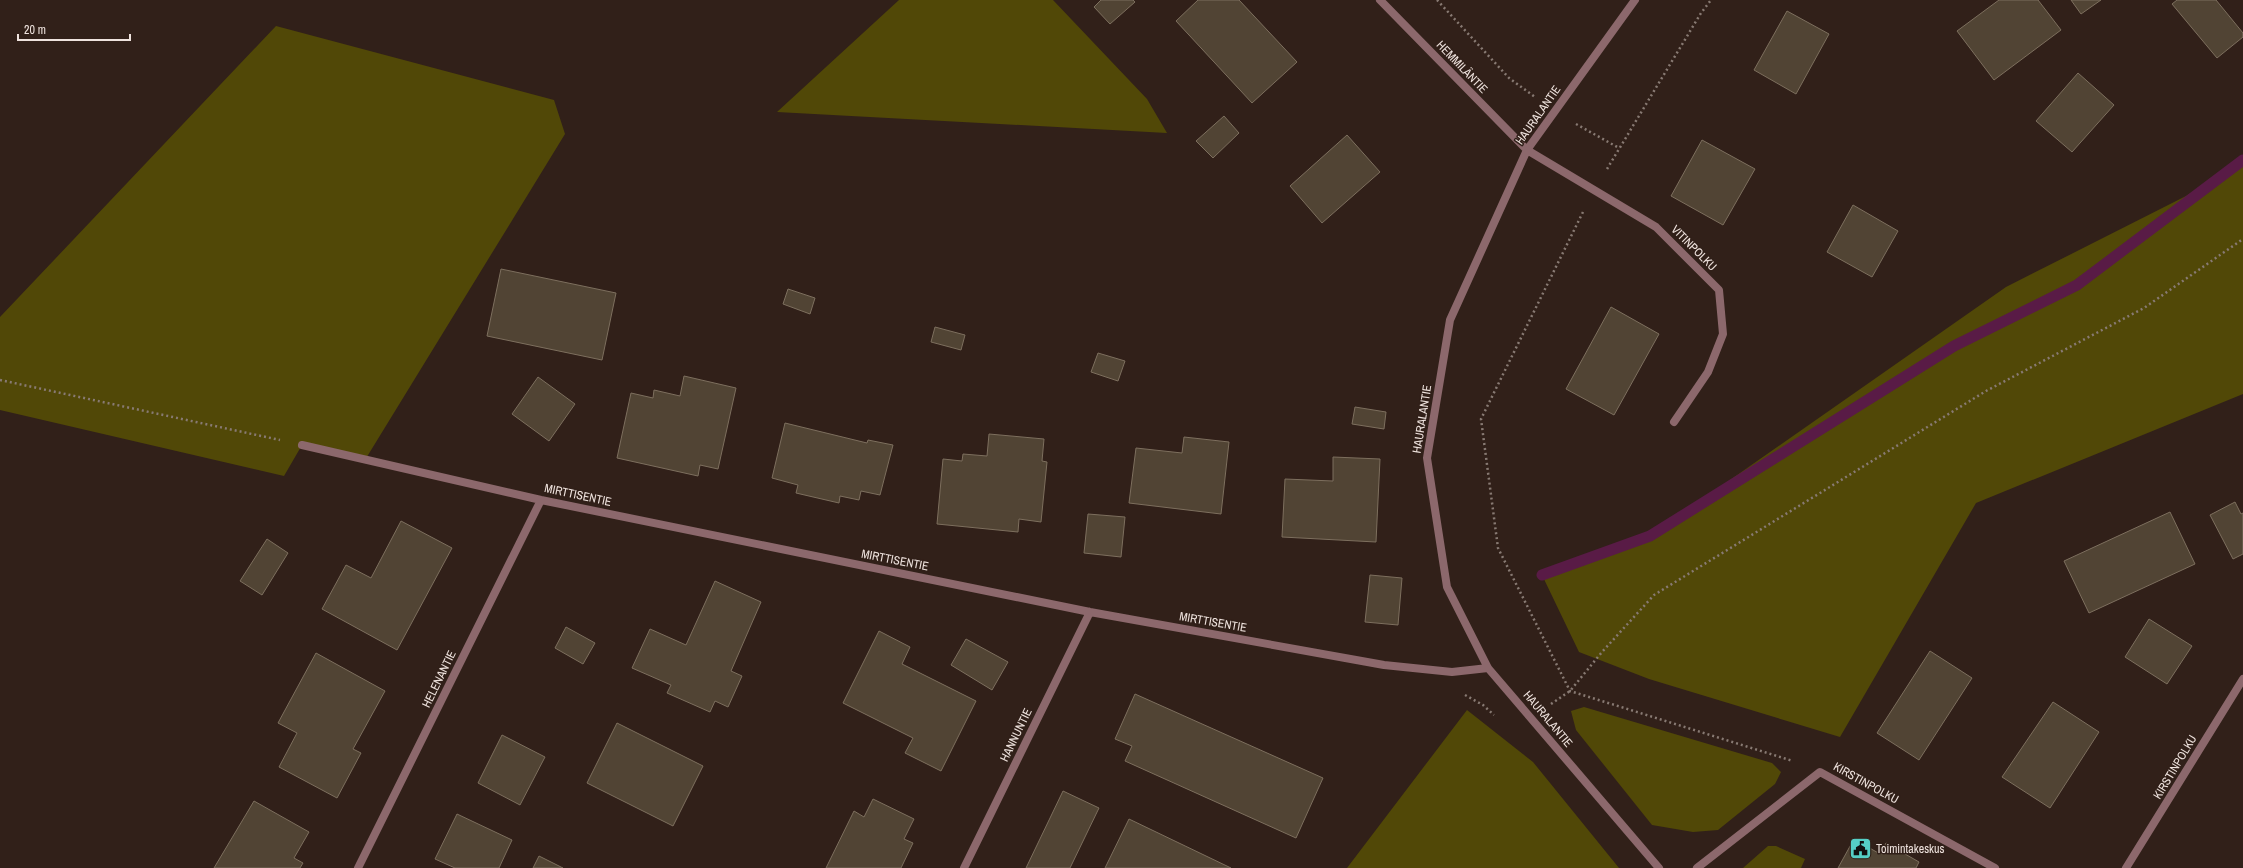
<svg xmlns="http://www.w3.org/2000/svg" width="2243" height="868" font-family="'Archivo Narrow',sans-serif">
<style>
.green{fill:#514807}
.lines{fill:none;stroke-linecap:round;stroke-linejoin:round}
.stream{stroke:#591b46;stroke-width:11}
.building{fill:#514434;stroke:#7d6f5e}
.path{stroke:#887a73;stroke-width:2.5;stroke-dasharray:2 3;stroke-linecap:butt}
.minor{stroke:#8c686c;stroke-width:8}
.labels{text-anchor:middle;stroke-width:3;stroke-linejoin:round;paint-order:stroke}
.street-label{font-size:12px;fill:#efe3de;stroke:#312019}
.poi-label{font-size:12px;fill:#efe3de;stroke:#312019;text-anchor:start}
</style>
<rect width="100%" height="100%" fill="#312019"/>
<path class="green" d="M899,0H1053L1147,99L1167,133L777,112Z
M276,26L554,100L565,134L365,460L302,445L284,476L0,410V317Z
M2243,159V394L1976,503L1840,737L1649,679L1579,652L1542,575L1650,536L2006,287L2186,196Z
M1584,707L1772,763L1781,772L1775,784L1718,830L1693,832L1652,825L1576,730L1571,711Z
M1467,710L1533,762L1619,868H1347Z
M1768,846H1776L1805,859L1801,868H1743Z"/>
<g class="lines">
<path class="stream" d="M1542,575L1650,536L1954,346L2077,285L2243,160"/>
</g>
<path class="building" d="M1101,0H1133L1135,2L1110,24L1094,7Z
M1198,0H1239L1297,62L1252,103L1176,21Z
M1999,0H2038L2061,30L1994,80L1957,31Z
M2071,0H2101L2081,14Z
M2177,0H2216L2243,33V37L2217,58L2172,4Z
M1787,11L1829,34L1796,94L1754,70Z
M2078,73L2114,105L2072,152L2036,121Z
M1224,116L1239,133L1213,158L1196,141Z
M1347,135L1380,172L1322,223L1290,186Z
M1702,140L1755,169L1723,225L1671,196Z
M1853,205L1898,231L1872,277L1827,252Z
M501,269L616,293L602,360L487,336Z
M788,289L815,298L810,314L783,304Z
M1611,307L1659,334L1614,415L1566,389Z
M935,327L965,335L961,350L931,342Z
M1098,353L1125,361L1118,381L1091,372Z
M684,376L736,388L718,469L700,465L698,476L617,458L631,393L653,398L654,390L680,396Z
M538,377L575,404L549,441L512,414Z
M1355,407L1386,412L1384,429L1352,424Z
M785,423L867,443L868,440L893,445L880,495L861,491L859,500L840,496L839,503L796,493L798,485L772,478Z
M989,434L1044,439L1042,461L1047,462L1041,522L1019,519L1018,532L937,524L943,459L962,461L963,454L987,456Z
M1184,437L1229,442L1221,514L1129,503L1136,448L1182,453Z
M1333,457L1380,459L1376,542L1282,537L1285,479L1333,481Z
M2235,502L2241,514L2243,513V554L2233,559L2210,515Z
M2170,512L2195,564L2089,613L2064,561Z
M1088,514L1125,517L1121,557L1084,553Z
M401,521L452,548L397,650L322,609L346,565L371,578Z
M267,539L288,553L262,595L240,581Z
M1370,575L1402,578L1398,625L1365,622Z
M715,581L761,602L731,671L742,676L728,707L715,701L710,712L667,693L671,685L632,668L650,629L686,645Z
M2149,619L2192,646L2167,684L2125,657Z
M566,627L595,643L583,664L555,648Z
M879,631L910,647L902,664L976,701L941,771L905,753L913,738L843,703Z
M966,639L1008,662L992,690L951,665Z
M1930,651L1972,678L1919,760L1877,733Z
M316,653L385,691L353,749L361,753L337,798L279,767L297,733L278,723Z
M1135,694L1323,778L1296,838L1125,761L1132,746L1115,739Z
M2053,702L2099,732L2050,808L2002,777Z
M617,723L703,766L673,826L587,783Z
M502,735L545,757L520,805L478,783Z
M1063,791L1099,808L1070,868H1026Z
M873,799L914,819L904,839L913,843L901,868H826L854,811L864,817Z
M254,801L309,832L294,858L303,863L300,868H214Z
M457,814L512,840L499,868H455L435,859Z
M1129,819L1231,868H1105Z
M1854,839L1880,854L1886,843L1919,862L1916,868H1838Z
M539,856L563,868H533Z"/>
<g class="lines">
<path class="path" d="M1437,0L1509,78L1535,97
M1576,124L1619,148
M1607,169L1701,13L1711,0
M1583,212L1481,419L1498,548L1570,691L1793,761
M0,380L280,440
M1465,695L1483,705L1494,715
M1551,704L1570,691L1602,652L1654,595L1986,391L2144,308L2243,239"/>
<path class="minor" d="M1380,0L1527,150L1656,227L1719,290L1723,334L1708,372L1674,422
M1635,0L1527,150L1450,320L1427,458L1447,587L1488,668L1659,868
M302,445L541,500L1090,612L1384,665L1452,672L1488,668
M358,868L541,500
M964,868L1090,612
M1697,868L1820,772L1995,868
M2126,868L2243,679"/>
</g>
<defs>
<symbol id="civic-square" viewBox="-11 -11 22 22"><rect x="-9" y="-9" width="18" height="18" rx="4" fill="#55cec6" stroke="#312019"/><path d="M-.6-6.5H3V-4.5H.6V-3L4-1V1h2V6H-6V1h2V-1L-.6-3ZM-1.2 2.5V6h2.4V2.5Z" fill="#111"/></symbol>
</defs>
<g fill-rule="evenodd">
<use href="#civic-square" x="1848" y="836" width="25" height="25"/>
</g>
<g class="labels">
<g class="street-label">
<text transform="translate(1462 67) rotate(46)" y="4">HEMMILÄNTIE</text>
<text transform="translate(1538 115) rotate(-55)" y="4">HAURALANTIE</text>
<text transform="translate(1694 248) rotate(45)" y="4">VITINPOLKU</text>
<text transform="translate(1422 419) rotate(-81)" y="4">HAURALANTIE</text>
<text transform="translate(578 495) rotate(12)" y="4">MIRTTISENTIE</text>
<text transform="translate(895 560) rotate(11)" y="4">MIRTTISENTIE</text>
<text transform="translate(1213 622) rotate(10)" y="4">MIRTTISENTIE</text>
<text transform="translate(439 679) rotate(-64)" y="4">HELENANTIE</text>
<text transform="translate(1548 719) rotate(50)" y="4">HAURALANTIE</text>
<text transform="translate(1016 735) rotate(-64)" y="4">HANNUNTIE</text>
<text transform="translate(2175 767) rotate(-59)" y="4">KIRSTINPOLKU</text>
<text transform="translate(1866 783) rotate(29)" y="4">KIRSTINPOLKU</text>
</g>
<g class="poi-label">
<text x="1876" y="853">Toimintakeskus</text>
</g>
</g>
<path d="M18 34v6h112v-6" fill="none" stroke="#efe3de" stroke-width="2"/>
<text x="24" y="34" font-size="12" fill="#efe3de" stroke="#312019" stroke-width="3" paint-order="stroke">20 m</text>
</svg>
